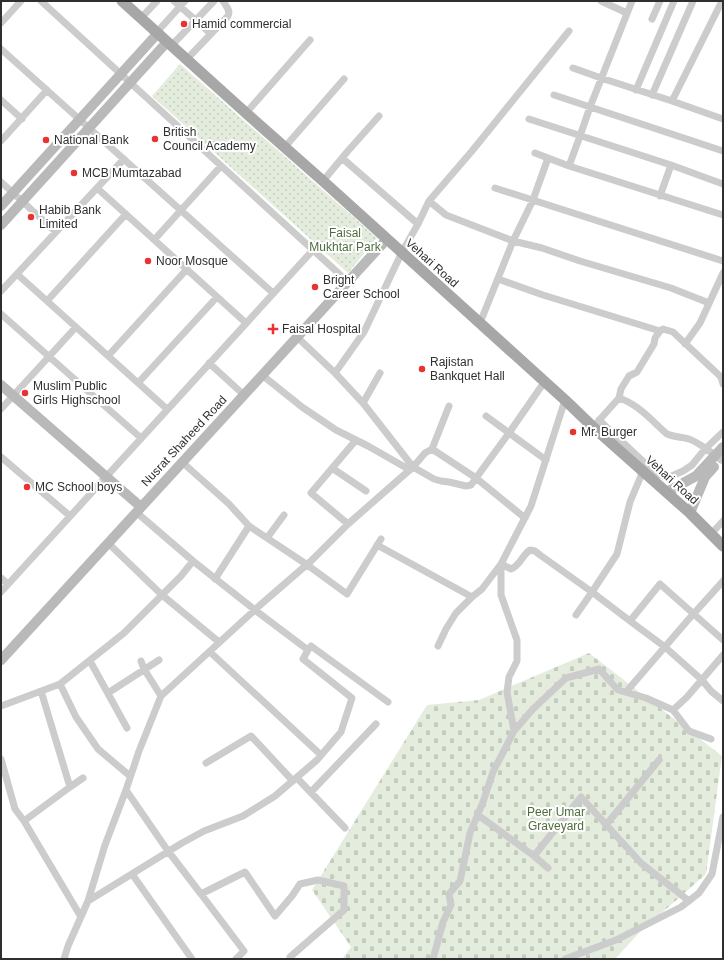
<svg xmlns="http://www.w3.org/2000/svg" width="724" height="960" font-family="Arial,sans-serif">
<style>
.cemetery{fill:url(#cemetery-stones)}
.park{fill:url(#park-dots)}
.lines{fill:none;stroke-linecap:round;stroke-linejoin:round}
.street{stroke:#ccc;stroke-width:7}
.secondary{stroke:#b9b9b9;stroke-width:10}
.primary{stroke:#a7a7a7;stroke-width:11}
.poi-dot{fill:#e83330;stroke:#fff;stroke-width:1.5}
.labels{text-anchor:middle;stroke-width:4;stroke-linejoin:round;paint-order:stroke}
.poi-label{font-size:12px;fill:#2f2f2f;stroke:#fff;text-anchor:start}
.park-label{font-size:12px;fill:#4e6c3c;stroke:#fff}
.street-label{font-size:12px;fill:#2f2f2f;stroke:#fff}
</style>
<defs>
<pattern id="cemetery-stones" width="16" height="16" patternUnits="userSpaceOnUse"><rect width="16" height="16" fill="#e4eddd"/><path d="M2 7V4a2 2 0 0 1 4 0v3zM10 15v-3a2 2 0 0 1 4 0v3z" fill="#c4ccbe"/></pattern>
<pattern id="park-dots" width="8" height="8" patternUnits="userSpaceOnUse"><rect width="8" height="8" fill="#e4eddd"/><path d="M2 2h.1M6 6h.1" fill="none" stroke="#c4ccbe" stroke-width="1.8" stroke-linecap="round"/></pattern>
</defs>
<rect width="100%" height="100%" fill="#fff"/>
<path class="cemetery" d="M589,653L722,756L706,874L639,933L615,959H342L351,947L312,890L427,705L479,700Z"/>
<path class="park" d="M180,64L377,238L348,273L152,96Z"/>
<g class="lines">
<path class="street" d="M41,1L348,282
M174,1L211,34
M601,1L627,13
M141,18L157,1
M652,19L660,1
M1,23L21,1
M157,32L185,1
M171,46L214,1
M1,49L273,293
M187,59L228,16C231,11 226,6 223,1
M573,68L601,78L672,101L722,1
M636,90L674,1
M554,95L723,151
M652,95L693,1
M1,100L22,119
M672,101L723,119
M246,113L310,40
M529,119L671,165L723,184
M1,141L47,90
M284,148L344,79
M535,153L569,166L723,215
M342,158L418,224
M569,166L580,136L590,107L632,1
M323,181L347,152L379,116
M1,182L56,232
M97,188L246,323
M495,188L723,261
M660,196L671,165
M429,201L446,215L513,241L542,248L580,261L671,288L709,303
M154,240L221,166
M17,274L167,409
M498,279L543,295L660,331
M1,291L124,159
M47,301L126,214
M1,314L141,438
M480,323L513,241L533,200L548,158
M297,337L335,373L363,403L413,467L434,479L441,481L449,482L466,486L471,485L476,478L509,433L545,381
M685,344L700,323L723,273
M108,356L187,269
M209,363L244,395
M335,373L364,332L402,252L418,224L429,201L472,151L569,31
M262,375L302,407L336,430L368,446L410,470
M138,383L217,297
M619,398C638,404 652,421 667,434C674,437 681,437 689,439C696,441 714,454 721,460
M363,403L380,373
M1,409L76,327
M486,416L546,460
M599,420L647,465L658,474L663,476L668,477L674,475L683,471L692,465L705,449L723,432
M593,427L619,398L621,389L629,376L637,372L654,344L655,338L660,331L663,329L673,332L721,377L723,384
M432,449L476,478L525,518
M1,457L70,516
M182,462L229,504L249,526
M332,468L366,491
M643,471L630,502L617,554L592,592L630,621L660,584L723,640
M136,512L193,561
M348,524L311,493L356,440
M711,534L723,521
M267,538L284,515
M108,543L162,595L219,642
M377,545L472,597
M501,564L511,569C520,566 522,555 530,550L535,551L540,555L592,592L576,615
M1,578L8,584
M215,579L249,526L306,564L347,594L381,539
M1,592L313,250
M630,621L665,647L702,680L711,691L723,701
M438,646L446,629L456,613L472,597L482,589L501,564L531,506L565,400
M210,652L321,755
M90,661L127,728
M141,661L144,669L161,696
M60,684L76,717L98,749L130,776
M41,691L70,787
M626,692L688,620L723,581
M108,693L159,660
M1,706L60,684L124,633L181,576L193,561L255,610L308,650L311,646L388,702
M673,710L687,697L723,655
M514,731L533,709L566,678L599,669L618,690L646,698L673,710L689,731L711,739
M1,759L15,809L24,821L81,917
M206,763L251,736L293,781
M297,778L345,828
M126,790L168,851L201,894L245,872L275,916L292,896L300,884L318,880L344,886V910L290,957V959
M311,792L376,724
M478,815L534,856L548,868
M24,821L70,787L83,778
M606,825L659,760
M534,856L581,797L641,863L689,901
M132,874L192,959
M201,894L244,951L236,959
M88,901L182,843L204,831L243,816L275,796L317,760L341,732L352,698L303,659L308,650
M64,959L68,946L88,901L105,845L126,790L139,751L161,696L259,606L311,561L348,524L413,467L425,453L432,449L449,406
M433,959L443,922L451,905L449,894L460,881L470,833L483,802L493,772L514,731L507,692L509,677L517,661V640L501,595V564
M565,959L616,940L681,907L699,893L712,874L723,817"/>
<path class="secondary" d="M1,206L158,33
M1,225L167,42
M1,385L141,507
M667,492L696,476L723,447
M690,513L705,477L714,467
M1,660L387,239"/>
<path class="primary" d="M122,1L246,113L323,181L565,400L593,427L690,513L723,546"/>
</g>
<g class="poi-dot">
<circle cx="184" cy="24" r="4"/>
<circle cx="155" cy="139" r="4"/>
<circle cx="46" cy="140" r="4"/>
<circle cx="74" cy="173" r="4"/>
<circle cx="31" cy="217" r="4"/>
<circle cx="148" cy="261" r="4"/>
<circle cx="315" cy="287" r="4"/>
<path d="M271 323h4v4h4v4h-4v4h-4v-4h-4v-4h4z"/>
<circle cx="422" cy="369" r="4"/>
<circle cx="25" cy="393" r="4"/>
<circle cx="573" cy="432" r="4"/>
<circle cx="27" cy="487" r="4"/>
</g>
<g class="labels">
<g class="poi-label">
<text x="192" y="28">Hamid commercial</text>
<text x="163" y="136">British<tspan x="163" dy="14">Council Academy</tspan></text>
<text x="54" y="144">National Bank</text>
<text x="82" y="177">MCB Mumtazabad</text>
<text x="39" y="214">Habib Bank<tspan x="39" dy="14">Limited</tspan></text>
<text x="156" y="265">Noor Mosque</text>
<text x="323" y="284">Bright<tspan x="323" dy="14">Career School</tspan></text>
<text x="282" y="333">Faisal Hospital</text>
<text x="430" y="366">Rajistan<tspan x="430" dy="14">Bankquet Hall</tspan></text>
<text x="33" y="390">Muslim Public<tspan x="33" dy="14">Girls Highschool</tspan></text>
<text x="581" y="436">Mr. Burger</text>
<text x="35" y="491">MC School boys</text>
</g>
<g class="park-label">
<text x="345" y="237">Faisal<tspan x="345" dy="14">Mukhtar Park</tspan></text>
<text x="556" y="816">Peer Umar<tspan x="556" dy="14">Graveyard</tspan></text>
</g>
<g class="street-label">
<text transform="translate(432 263) rotate(42)" y="4">Vehari Road</text>
<text transform="translate(184 441) rotate(-47)" y="4">Nusrat Shaheed Road</text>
<text transform="translate(672 480) rotate(42)" y="4">Vehari Road</text>
</g>
</g>
<rect width="724" height="960" fill="none" stroke="#2f2f2f" stroke-width="4"/>
</svg>
